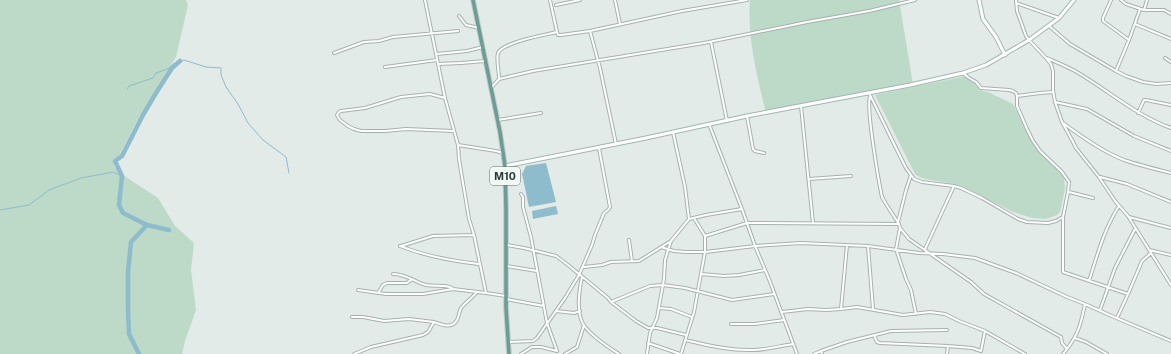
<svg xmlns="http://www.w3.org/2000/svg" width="1171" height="354" font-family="'Public Sans',sans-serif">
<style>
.green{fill:#bcdac7}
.water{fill:#8ebccc}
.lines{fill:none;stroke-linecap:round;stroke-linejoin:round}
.stream{stroke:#8ebccc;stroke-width:1}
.river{stroke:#8ebccc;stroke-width:4.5}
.street-casing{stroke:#a5b2af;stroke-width:4}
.secondary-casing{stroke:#a1b6b0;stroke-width:5}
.primary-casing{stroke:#c1c8c7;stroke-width:5.5}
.street{stroke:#fff;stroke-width:2}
.secondary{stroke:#fff;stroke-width:3}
.primary{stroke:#6a9d95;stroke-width:3.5}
.labels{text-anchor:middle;stroke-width:3;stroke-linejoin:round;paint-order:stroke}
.shield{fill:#f2f8f5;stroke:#61736f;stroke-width:1}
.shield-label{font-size:11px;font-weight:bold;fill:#233a36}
</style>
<rect width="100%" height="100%" fill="#e2ebe8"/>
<path class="green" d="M0,0H186L188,5L176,57L136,123L114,166L126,177L158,198L175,226L194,243L191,270L196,310L185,341L182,354H0Z
M750,0H899L913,84L766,113C757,76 747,38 750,0Z
M966,76L970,81L975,83L980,90L990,93L1013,104L1038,151L1055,166L1064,178L1065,189L1060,212L1057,215L1046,219L1032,218L1013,212L960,185L926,179L919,177L915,174L875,95Z"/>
<path class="water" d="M546,163L556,202L529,207L522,174L526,166Z
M556,206L558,214L533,219L532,211Z"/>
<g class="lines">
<path class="stream" d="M127,89L129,86L153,78L156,73L170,68L173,64L180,61L184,60L206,67L221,68V75L226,87L238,104L248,123L263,140L286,157L289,173
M0,210L29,205L49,190L81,178L113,172L122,176"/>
<path class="river" d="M169,230L147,225L123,213L119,205L122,176L115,161L122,156L143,115L156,93L172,68L180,61
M139,354L129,334L128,309V272L131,242L147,225"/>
<defs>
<path id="street" d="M425,0L445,98L458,145L459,159L469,219L474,235L486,293L506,296
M550,0L557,32L558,35H561L590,31L682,11L747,0
M615,0L620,24
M1016,0L1017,11L1026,36L1029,40L1046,58L1051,64L1053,71V90L1055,102L1062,122L1072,140L1076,148L1099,177L1115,201L1128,216L1171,285
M1111,0L1103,18V21L1129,40
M1121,0L1126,4L1144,10L1147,0
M1016,3L1059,18
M556,5L580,0
M1144,10H1164L1171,14
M459,16L466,25L479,28
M1135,24L1171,39
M1049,26L1070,44L1116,71L1126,76L1143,82L1156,84L1171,83
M590,31L600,68L616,144
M711,42L727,121
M334,53L364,42L379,41L393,37L458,31
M437,54L467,51L483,47
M1047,58C1056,62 1066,66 1075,71C1108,90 1135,115 1171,128
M1165,58L1171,62
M438,64L461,63L485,61
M385,67L437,60
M1116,71L1129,40L1140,9
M499,78C499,72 496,58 498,53C503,42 545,35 557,32
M492,87L499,79L533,71L704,43L807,22L869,11L915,0
M869,93L897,150L906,168L914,179L922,182L954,186L961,188L982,198L1018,219L1027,222L1048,223L1056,221L1063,217L1068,192L1069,182L1062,172L1040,151L1033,141L1027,129L1017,106V96L1016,93L1013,91L1009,90L981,88L976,82L969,78L963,73
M1017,96L1040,93L1053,92
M870,97C866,107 878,177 881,192L882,197L886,204L899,224L900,228L909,239L971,282L984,294L1061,337L1062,343L1067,349L1063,354
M445,98L430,94L401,97L365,108L341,111L339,112L337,115L340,120L348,126L354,129L361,131H385L406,129L453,131
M1055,102L1087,109L1134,136L1171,151
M801,106L813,223
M1138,113L1144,100H1146L1171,105
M747,116L753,149L755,151L764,153
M498,120L541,113
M1063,123C1081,136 1103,152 1124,160C1139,165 1155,169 1171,173
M709,124L742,209L755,246L769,279L797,354
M673,132L685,187L689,219
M458,145L496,151L503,153
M1100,177L1127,184L1171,202
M809,179L851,176
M1069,192L1093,198
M521,194L523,197V207L531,237L547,323L557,351L541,347H532L521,354
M1063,217V272L1128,294L1142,261L1151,253
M1129,217L1171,228
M898,222L906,190L911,175
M900,228L896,249L906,279L911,290L916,314
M705,236L747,223L899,224
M629,240L632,261
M507,245L524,248L556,256L568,265L608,298L611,302L636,321L648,328H657L686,335
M400,246C425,256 452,261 479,264
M401,246L433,236L474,235
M868,246L873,309
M661,247L674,251L686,252H705L755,246L801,243L868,246L919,253L943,254L975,258L1016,273L1067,297L1085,304L1114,317L1171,341
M925,249L954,186
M1149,250L1171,255
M507,266L537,271
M584,267L602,265L611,262L639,261L671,241L689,219L706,215L742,209
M393,274C407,274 414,282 426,285C435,287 444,284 452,288
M701,274L724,276L739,275L765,270
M582,277C579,291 576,311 583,324C589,334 609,348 619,354
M1089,281C1097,256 1104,229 1119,206
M358,290L386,294H423L453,289L486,293
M378,293L383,285L387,283H407L412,279
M506,299L544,306
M611,302L650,286L663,285L685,288L732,300L774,294
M659,308L671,309L692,317
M841,309L847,245
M1100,310L1115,268L1135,229
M556,311L574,313L580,311
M782,312L808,309L826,310L841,309L857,307L903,315L930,312L945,314L959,321L985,331L1025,354
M352,317H363L384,321L409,319L434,322
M1117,318L1128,294
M731,324H755L784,320
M874,335L877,342L880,343L948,346L972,348L981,351L985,331
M1075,338L1086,342L1107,354
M685,340C707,345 730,351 753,350C766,350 780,346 793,344
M509,342L533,341L537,338L565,298L579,275L592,245L595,235L604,213L608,210L610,207L599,148
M648,343L680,354
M1067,349C1079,333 1081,323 1085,304
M821,351L847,342L891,331L947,330
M354,354L371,347L423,335L428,332L434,322C442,325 452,329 457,320C459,316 459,312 461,308C464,304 473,297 477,292
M565,354L577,347L584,325
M647,354L650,333L657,318L664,279L665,260L671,241
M681,354L694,312L705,252V236L694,218
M814,354L821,351L822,354
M947,354L948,346"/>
<path id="secondary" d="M979,0L983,19L996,37L1005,55
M505,166L646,138L747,116L910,85L963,73L986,65L1029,40L1059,18L1074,0"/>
<path id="primary" d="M473,0L500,132L505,166L506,209V308L509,354"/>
</defs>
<use href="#street" class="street-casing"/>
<use href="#secondary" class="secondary-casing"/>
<use href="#primary" class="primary-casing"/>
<use href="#street" class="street"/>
<use href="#secondary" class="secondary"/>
<use href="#primary" class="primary"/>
</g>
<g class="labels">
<rect class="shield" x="490" y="167" width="30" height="18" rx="3"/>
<g class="shield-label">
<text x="505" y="180">M10</text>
</g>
</g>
</svg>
